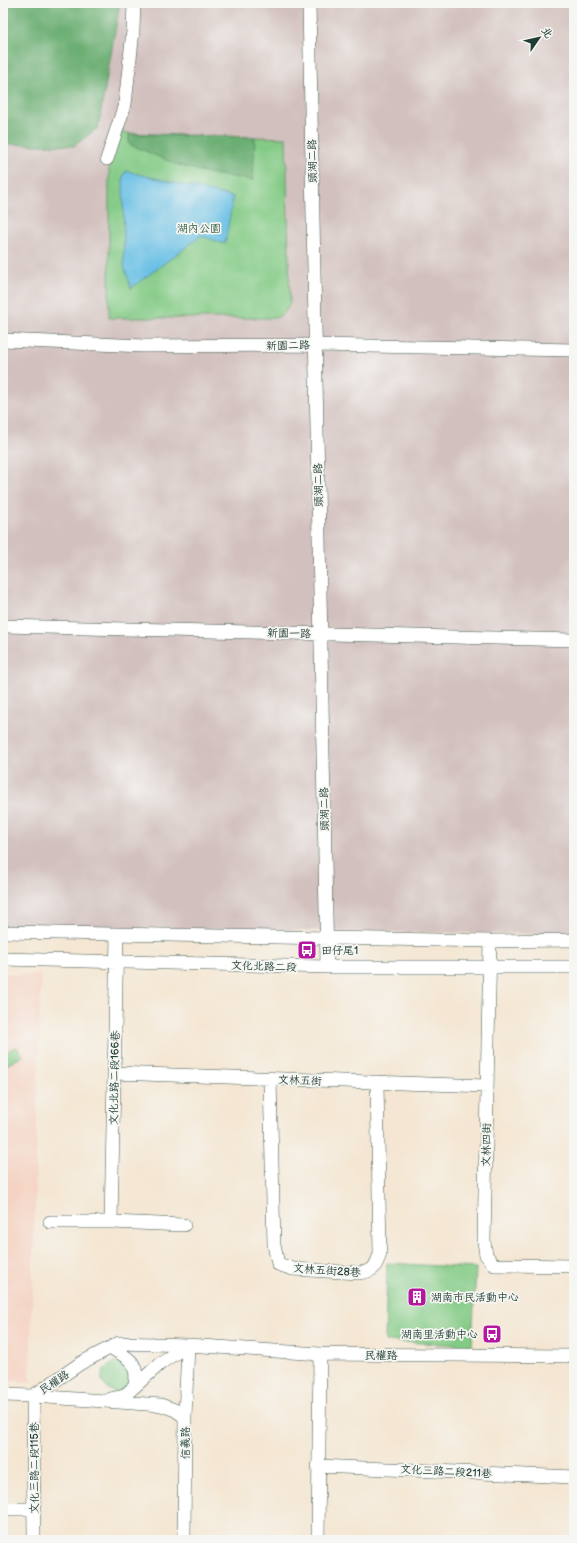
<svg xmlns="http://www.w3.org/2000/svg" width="577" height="1543" font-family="'Balsamiq Sans','LXGW WenKai TC',sans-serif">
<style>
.built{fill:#f5d3c2}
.industrial{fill:#d1c0bd}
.green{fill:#83ca85;stroke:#51845c}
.forest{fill:#6aae72;stroke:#447653}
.water{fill:#68bfe5;stroke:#447e8c}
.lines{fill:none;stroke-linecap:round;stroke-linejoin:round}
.minor-casing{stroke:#3f564c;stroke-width:14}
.minor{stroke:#fff;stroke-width:13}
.labels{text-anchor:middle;stroke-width:3.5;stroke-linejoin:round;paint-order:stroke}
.street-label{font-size:11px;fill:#1f3d34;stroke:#f6f6f2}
.park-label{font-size:11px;fill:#386048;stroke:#f6f6f2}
.poi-label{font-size:11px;fill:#1f3d34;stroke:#f6f6f2;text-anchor:start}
</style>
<rect width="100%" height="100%" fill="#f6f6f2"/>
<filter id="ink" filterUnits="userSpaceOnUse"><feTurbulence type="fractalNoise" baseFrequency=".025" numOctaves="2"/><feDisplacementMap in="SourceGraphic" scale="8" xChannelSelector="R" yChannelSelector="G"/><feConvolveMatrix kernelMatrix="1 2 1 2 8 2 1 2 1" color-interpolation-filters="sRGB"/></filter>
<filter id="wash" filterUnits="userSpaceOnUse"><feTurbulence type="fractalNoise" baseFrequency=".012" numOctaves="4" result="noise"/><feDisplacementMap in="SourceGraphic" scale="16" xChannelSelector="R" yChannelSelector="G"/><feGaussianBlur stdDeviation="0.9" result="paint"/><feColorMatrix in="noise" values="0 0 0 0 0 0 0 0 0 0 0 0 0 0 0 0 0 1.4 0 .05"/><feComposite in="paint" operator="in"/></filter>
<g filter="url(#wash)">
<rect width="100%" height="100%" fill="#f4e6d2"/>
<path class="built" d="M3,974H41L30,1382L3,1380Z"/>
<path class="industrial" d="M120,3H574V935L3,926V144L74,146L98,129Z"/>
<path class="green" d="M121,133L286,138L290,302C287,311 283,315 275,318H109V159Z
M16,1046L23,1056L3,1067V1054Z
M387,1263L476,1268L472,1346L385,1341Z
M116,1362L123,1363L130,1369V1384L118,1393C97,1388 96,1369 116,1362Z"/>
<path class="forest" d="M3,3H120L98,128L74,146L3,144Z
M129,134L255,137L253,180L211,174L178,165L129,144Z"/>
<path class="water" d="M126,171L233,197L225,244L201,236L131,288L124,266L123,177Z"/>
</g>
<g filter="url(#ink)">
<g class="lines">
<defs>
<path id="minor" d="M309,3L327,967
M107,159L125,104L133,31L134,3
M3,340L144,346L316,345L574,350
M3,626L574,640
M3,932L490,941L574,940
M490,941L484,1242L486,1255L494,1265L574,1266
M3,959L327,967H574
M114,1073L487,1086
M270,1079L274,1245L278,1264L293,1269L359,1273C374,1271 375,1268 380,1254L377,1082
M50,1222H111L184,1225
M111,1222L117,935
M111,1348C129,1358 139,1362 135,1385
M3,1395L33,1396L161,1405L175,1410L185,1417
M33,1396L81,1363L119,1343L188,1345L320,1354L574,1356
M33,1396L34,1540
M110,1399L124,1396L162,1362L188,1345
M318,1466L574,1477
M3,1509H34
M184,1540L185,1417L188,1345
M318,1540L320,1354"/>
</defs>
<use href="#minor" class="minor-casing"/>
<use href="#minor" class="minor"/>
</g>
</g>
<defs>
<symbol id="bus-square" viewBox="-11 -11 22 22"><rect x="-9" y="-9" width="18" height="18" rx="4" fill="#b5179e" stroke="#f6f6f2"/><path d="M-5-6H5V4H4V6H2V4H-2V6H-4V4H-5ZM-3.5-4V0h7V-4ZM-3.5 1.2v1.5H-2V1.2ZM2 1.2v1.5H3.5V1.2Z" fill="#fff"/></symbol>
<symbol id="building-square" viewBox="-11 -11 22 22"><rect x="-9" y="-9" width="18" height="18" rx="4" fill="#b5179e" stroke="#f6f6f2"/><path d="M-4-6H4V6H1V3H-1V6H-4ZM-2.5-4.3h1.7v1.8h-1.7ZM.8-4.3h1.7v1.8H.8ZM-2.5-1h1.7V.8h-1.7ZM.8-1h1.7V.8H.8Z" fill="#fff"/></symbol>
</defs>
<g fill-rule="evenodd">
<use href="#bus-square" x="296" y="939" width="22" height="22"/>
<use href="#building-square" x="406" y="1286" width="22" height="22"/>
<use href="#bus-square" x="481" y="1323" width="22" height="22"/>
</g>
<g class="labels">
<g class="street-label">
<text transform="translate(312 161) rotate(-91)" y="4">頭湖二路</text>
<text transform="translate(288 345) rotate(-1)" y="4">新園二路</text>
<text transform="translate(318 485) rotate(-91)" y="4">頭湖二路</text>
<text transform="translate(289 633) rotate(1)" y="4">新園一路</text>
<text transform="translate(324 809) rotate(-91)" y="4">頭湖二路</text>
<text transform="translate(264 966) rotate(2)" y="4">文化北路二段</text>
<text transform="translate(114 1078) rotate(-89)" y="4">文化北路二段166巷</text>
<text transform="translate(300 1080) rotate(2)" y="4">文林五街</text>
<text transform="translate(486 1145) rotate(-89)" y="4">文林四街</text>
<text transform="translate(327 1270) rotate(4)" y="4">文林五街28巷</text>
<text x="381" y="1359">民權路</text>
<text transform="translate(54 1382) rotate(-34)" y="4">民權路</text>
<text transform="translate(185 1443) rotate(-90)" y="4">信義路</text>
<text transform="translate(34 1468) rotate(-90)" y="4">文化三路二段115巷</text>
<text transform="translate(446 1471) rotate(3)" y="4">文化三路二段211巷</text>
</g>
<g class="park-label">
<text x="199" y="232">湖內公園</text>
</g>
<g class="poi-label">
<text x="321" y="954">田仔尾1</text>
<text x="431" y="1301">湖南市民活動中心</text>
<text x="478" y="1338" text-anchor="end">湖南里活動中心</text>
</g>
</g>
<rect width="577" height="1543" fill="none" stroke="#f6f6f2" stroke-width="16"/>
<g transform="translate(539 38) rotate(56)" stroke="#f6f6f2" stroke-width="3" paint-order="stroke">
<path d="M0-3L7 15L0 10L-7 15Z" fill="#1f3d34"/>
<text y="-6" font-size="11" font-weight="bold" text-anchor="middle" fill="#1f3d34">北</text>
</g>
</svg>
